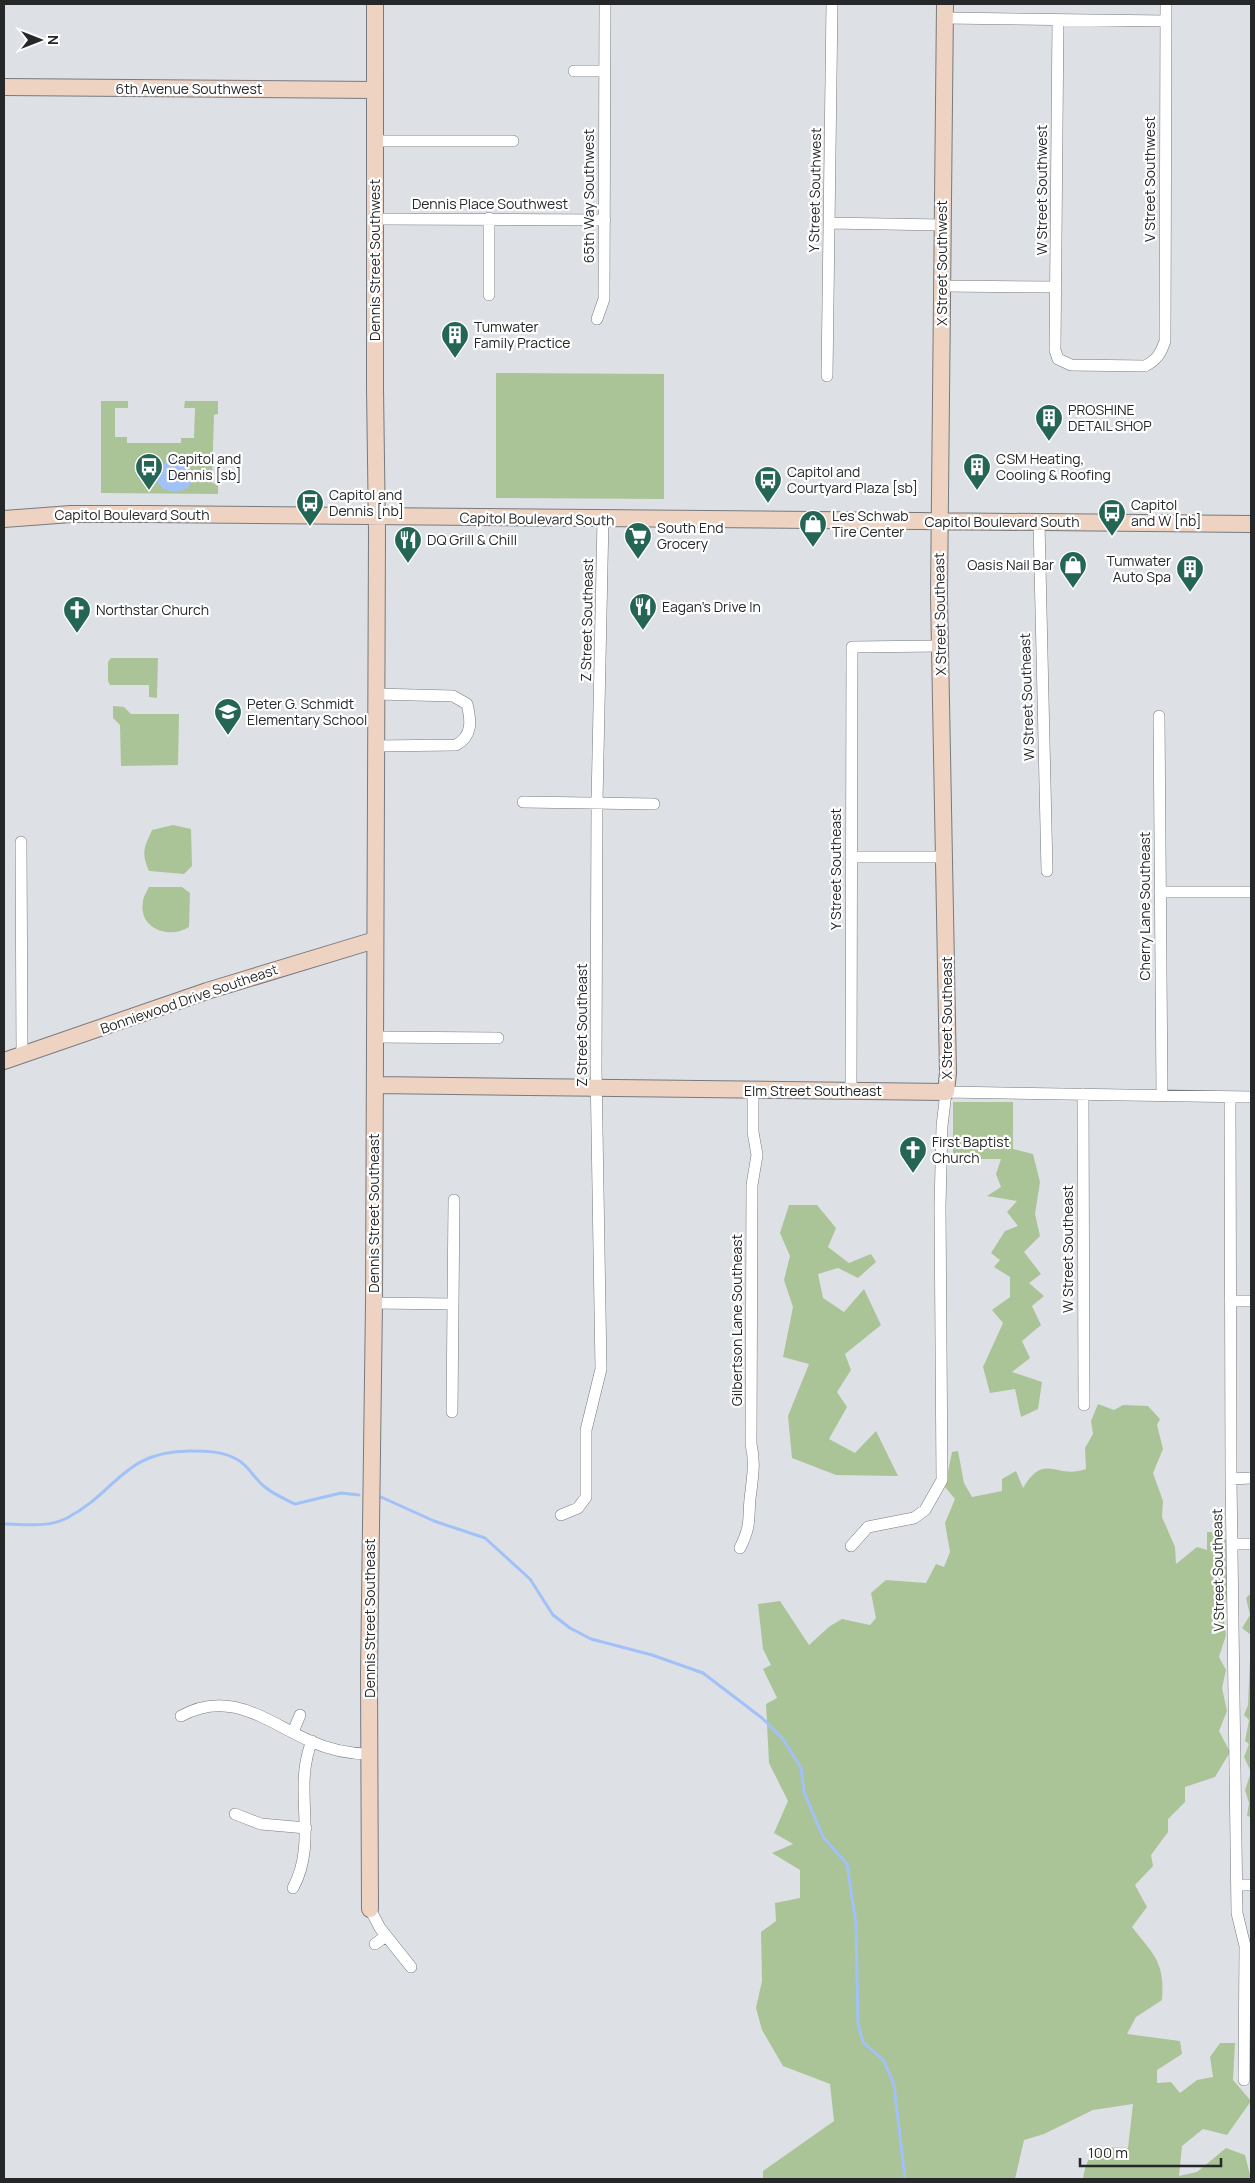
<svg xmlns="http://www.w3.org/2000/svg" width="1255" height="2183" font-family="Manrope,sans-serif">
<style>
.green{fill:#aac497}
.water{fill:#a2c1f7}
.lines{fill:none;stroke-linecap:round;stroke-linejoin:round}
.stream{stroke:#a2c1f7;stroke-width:3}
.street-casing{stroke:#777a7e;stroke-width:12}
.secondary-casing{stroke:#777a7e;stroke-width:18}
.street{stroke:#fff;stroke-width:11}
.secondary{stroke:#eed3c2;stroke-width:16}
.labels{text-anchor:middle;stroke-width:4.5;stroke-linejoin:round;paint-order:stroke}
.street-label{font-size:14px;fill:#262729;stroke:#fff}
.poi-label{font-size:14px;fill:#262729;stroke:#fff;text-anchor:start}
</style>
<rect width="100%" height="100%" fill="#dde1e5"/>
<path class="green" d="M496,373L664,374V499L496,498Z
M101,401H128V408H115V437H127V443H181V438H194L195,408H184L185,401H218V414L214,415L212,483L218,484V494L101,493Z
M111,658H158L157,698L149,697V685H110L108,681V662Z
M113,706L124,707L131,714H179L178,765L121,766L120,725L113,718Z
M173,825L191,829L192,866L184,874L149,871C141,852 144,848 152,830Z
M149,887H182L190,893L189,927C169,940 138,928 143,902C143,897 147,891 149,887Z
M953,1102H1013V1149L1033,1154L1040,1182L1035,1214L1040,1236L1024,1252L1041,1274L1029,1283L1044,1296L1032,1306L1041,1325L1022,1341L1030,1358L1012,1372L1042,1382L1038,1409L1021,1417L1015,1389L990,1393L983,1367L1003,1323L992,1310L1010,1297V1277L994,1267L1000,1260L991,1253L1005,1231L1018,1226L1007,1212L1017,1201L987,1196L1001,1187L996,1174L1001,1159H953Z
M789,1205H817L836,1228L828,1247L849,1263L871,1254L876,1262L858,1278L838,1268L818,1274L823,1298L844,1312L864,1289L881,1325L845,1354L851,1370L837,1392L847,1407L829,1439L855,1453L876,1431L898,1476L836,1475L792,1458L788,1416L809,1364L783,1357L793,1307L784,1280L790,1256L780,1233Z
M1098,1404L1114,1410L1123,1405L1148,1406L1160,1419L1157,1425L1163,1449L1153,1473L1163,1501L1162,1517L1175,1547L1176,1564L1197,1547L1207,1550V1532H1215L1231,1543L1230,1592L1222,1608L1226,1635L1219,1657L1226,1670L1222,1688L1227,1711L1219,1731L1230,1752L1215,1777L1185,1787V1802L1168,1819V1832L1151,1855L1153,1866L1135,1885L1147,1907L1132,1927C1154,1955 1165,1962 1162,2000L1136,2017L1127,2034L1180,2041L1182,2054L1157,2070V2083L1171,2082L1180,2093L1197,2080L1213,2077L1210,2057L1220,2043H1235L1233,2080L1251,2101L1227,2135L1203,2129L1182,2146L1179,2176L1197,2172L1226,2148L1245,2155L1251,2179H1083C1088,2148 1099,2146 1128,2148L1133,2104L1093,2110L1044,2134L1024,2140L1015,2179H763V2171L834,2121L830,2084L783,2066L762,2030L756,2008L762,1981L761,1932L776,1921L775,1903L800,1898V1870L772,1853L793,1844L774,1833L788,1801L769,1763L766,1704L777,1698L763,1669L771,1665L763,1649L758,1604L780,1601L809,1645L830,1626L842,1619L870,1625L876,1618L871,1593L886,1580L926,1583L936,1564L944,1567L950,1552L945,1523L955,1499L945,1487L952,1452L958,1451L964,1483L972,1497L1002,1491V1479L1016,1471L1023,1488C1045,1451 1056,1480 1086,1469L1085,1448L1093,1434L1091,1421Z
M1251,1593V1817L1247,1816L1249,1803L1245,1790L1251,1772L1244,1757L1249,1744L1245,1741L1249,1720L1244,1715L1248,1705L1251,1635L1242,1628L1250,1615L1246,1598Z"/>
<path class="water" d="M174,458L183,459C192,469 199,488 179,491C174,492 168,490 163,489L158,483C157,471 162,461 174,458Z"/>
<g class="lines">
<path class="stream" d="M381,1497L434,1521L485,1538L530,1579L553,1615L570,1628L591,1639L652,1655L703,1673L762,1718L783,1739L801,1768L804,1792L823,1837L847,1864L856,1924L858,2024L863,2042L884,2061L894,2085L905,2179
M4,1524C25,1524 48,1528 67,1518C117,1492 123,1451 190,1451C207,1451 223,1451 238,1460C249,1466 255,1480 265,1487C273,1494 285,1499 295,1504L341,1493L359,1495"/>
<defs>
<path id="street" d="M945,18L1166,21
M1058,20L1055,350L1058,359L1071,365L1145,366C1157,360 1161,353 1165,341L1166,4
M574,71H604
M375,141H513
M375,219L605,220
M829,223L942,225
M942,286L1056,287
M489,295V218
M597,319L604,299L605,4
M827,376L832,4
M1039,523L1047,871
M1159,716L1162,1095
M376,746L456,745C473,736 471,720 467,704L453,696L376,694
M523,802L654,804
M21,842L22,1054
M851,857H944
M1160,892H1251
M375,1037L498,1038
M851,1091L852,647L940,646
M1083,1094L1084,1405
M1230,1097L1231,1479L1237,1913L1245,1946L1244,2080
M1230,1301H1251
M374,1303L453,1304
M452,1412L454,1200
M1231,1479L1251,1478
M561,1515L578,1508L586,1497V1430L601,1369L596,1069L597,802L603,519
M1233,1544H1251
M851,1546L868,1527L914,1518L925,1510L942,1480L940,1206L942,1126L946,1092L1251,1097
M740,1548C753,1522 747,1516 751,1491C753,1474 755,1461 751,1444L752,1185L757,1155L753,1132V1091
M181,1716C230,1689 266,1721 310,1741C330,1750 349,1754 370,1754
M293,1732L300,1715
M235,1814L261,1824L306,1828
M1237,1885H1251
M293,1888C319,1840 292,1789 312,1741
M370,1909L380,1928L411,1967
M375,1944L386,1936"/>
<path id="secondary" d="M4,87L375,90
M4,519L71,514H146L1251,524
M4,1061L207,991L375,940
M375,1085L946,1092L948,1073L939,595L945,4
M370,1909L369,1675L374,1303L377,532L375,388V4"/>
</defs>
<use href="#street" class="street-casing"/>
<use href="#secondary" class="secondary-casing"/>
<use href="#street" class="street"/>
<use href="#secondary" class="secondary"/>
</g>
<defs>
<symbol id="building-pin" viewBox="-11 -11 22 30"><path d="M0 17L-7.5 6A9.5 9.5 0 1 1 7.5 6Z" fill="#246554" stroke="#fff"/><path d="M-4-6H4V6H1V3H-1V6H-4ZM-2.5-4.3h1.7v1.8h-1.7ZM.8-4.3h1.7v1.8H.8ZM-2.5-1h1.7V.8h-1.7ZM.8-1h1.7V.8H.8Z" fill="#fff"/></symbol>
<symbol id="bus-pin" viewBox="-11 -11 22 30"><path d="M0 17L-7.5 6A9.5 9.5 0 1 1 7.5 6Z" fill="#246554" stroke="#fff"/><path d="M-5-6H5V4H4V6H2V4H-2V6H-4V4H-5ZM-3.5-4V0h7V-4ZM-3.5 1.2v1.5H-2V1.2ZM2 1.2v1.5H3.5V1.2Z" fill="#fff"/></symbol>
<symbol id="shop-pin" viewBox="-11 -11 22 30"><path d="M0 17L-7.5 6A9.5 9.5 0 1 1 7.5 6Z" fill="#246554" stroke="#fff"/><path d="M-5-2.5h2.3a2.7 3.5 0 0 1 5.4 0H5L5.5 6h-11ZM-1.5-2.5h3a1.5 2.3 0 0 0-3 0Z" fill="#fff"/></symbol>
<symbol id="supermarket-pin" viewBox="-11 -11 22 30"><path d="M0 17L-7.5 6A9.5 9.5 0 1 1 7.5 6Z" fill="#246554" stroke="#fff"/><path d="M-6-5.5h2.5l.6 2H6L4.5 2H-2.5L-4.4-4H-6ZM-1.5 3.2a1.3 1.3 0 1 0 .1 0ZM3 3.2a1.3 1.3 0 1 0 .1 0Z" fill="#fff"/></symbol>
<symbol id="restaurant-pin" viewBox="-11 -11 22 30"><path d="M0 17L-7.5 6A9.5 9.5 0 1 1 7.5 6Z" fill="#246554" stroke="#fff"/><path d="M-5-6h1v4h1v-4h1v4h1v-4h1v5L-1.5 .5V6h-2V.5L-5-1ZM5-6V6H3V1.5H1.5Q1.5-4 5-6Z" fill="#fff"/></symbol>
<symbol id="church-pin" viewBox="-11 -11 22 30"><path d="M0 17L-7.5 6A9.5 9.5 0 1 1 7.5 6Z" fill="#246554" stroke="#fff"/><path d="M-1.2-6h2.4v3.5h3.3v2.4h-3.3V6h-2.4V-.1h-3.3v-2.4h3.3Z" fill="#fff"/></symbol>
<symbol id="school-pin" viewBox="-11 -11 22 30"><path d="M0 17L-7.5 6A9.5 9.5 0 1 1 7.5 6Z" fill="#246554" stroke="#fff"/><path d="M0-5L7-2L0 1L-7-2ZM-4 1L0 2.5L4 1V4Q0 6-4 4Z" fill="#fff"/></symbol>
</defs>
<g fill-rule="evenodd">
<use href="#building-pin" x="439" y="319" width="32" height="43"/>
<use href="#building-pin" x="1033" y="402" width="32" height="43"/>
<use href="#bus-pin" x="133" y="451" width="32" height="43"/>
<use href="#building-pin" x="961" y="451" width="32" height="43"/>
<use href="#bus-pin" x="752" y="464" width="32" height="43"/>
<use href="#bus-pin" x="294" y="487" width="32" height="43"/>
<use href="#bus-pin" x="1096" y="497" width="32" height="43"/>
<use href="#shop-pin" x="797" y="508" width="32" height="43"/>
<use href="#supermarket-pin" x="622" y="520" width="32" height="43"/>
<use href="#restaurant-pin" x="392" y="524" width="32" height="43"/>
<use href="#shop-pin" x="1057" y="549" width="32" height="43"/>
<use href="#building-pin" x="1174" y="553" width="32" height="43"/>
<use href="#restaurant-pin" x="627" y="591" width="32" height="43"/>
<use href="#church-pin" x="61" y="594" width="32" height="43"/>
<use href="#school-pin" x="212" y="696" width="32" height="43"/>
<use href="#church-pin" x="897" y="1134" width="32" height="43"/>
</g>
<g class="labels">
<g class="street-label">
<text x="189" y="94">6th Avenue Southwest</text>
<text transform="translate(1150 179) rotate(-90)" y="5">V Street Southwest</text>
<text transform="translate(815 190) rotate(-89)" y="5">Y Street Southwest</text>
<text transform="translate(1042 190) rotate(-90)" y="5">W Street Southwest</text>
<text transform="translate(589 196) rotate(-90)" y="5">65th Way Southwest</text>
<text x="490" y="209">Dennis Place Southwest</text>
<text transform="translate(375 260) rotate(-90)" y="5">Dennis Street Southwest</text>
<text transform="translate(942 263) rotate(-90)" y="5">X Street Southwest</text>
<text x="132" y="520">Capitol Boulevard South</text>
<text transform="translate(537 519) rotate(1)" y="5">Capitol Boulevard South</text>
<text x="1002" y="527">Capitol Boulevard South</text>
<text transform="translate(940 614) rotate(-91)" y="5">X Street Southeast</text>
<text transform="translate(587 620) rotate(-89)" y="5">Z Street Southeast</text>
<text transform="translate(1027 697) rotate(-92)" y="5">W Street Southeast</text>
<text transform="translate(836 869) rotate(-90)" y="5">Y Street Southeast</text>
<text transform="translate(1145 906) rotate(-90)" y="5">Cherry Lane Southeast</text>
<text transform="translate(189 999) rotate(-19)" y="5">Bonniewood Drive Southeast</text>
<text transform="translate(947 1018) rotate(-90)" y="5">X Street Southeast</text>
<text transform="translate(582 1025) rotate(-90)" y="5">Z Street Southeast</text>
<text x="813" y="1096">Elm Street Southeast</text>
<text transform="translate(374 1213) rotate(-90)" y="5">Dennis Street Southeast</text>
<text transform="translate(1068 1249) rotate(-90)" y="5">W Street Southeast</text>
<text transform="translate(737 1320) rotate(-90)" y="5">Gilbertson Lane Southeast</text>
<text transform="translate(1218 1570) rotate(-91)" y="5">V Street Southeast</text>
<text transform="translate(370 1618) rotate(-90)" y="5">Dennis Street Southeast</text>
</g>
<g class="poi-label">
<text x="474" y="332">Tumwater<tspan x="474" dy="16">Family Practice</tspan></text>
<text x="1068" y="415">PROSHINE<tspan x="1068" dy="16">DETAIL SHOP</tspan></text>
<text x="168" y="464">Capitol and<tspan x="168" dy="16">Dennis [sb]</tspan></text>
<text x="996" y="464">CSM Heating,<tspan x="996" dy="16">Cooling &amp; Roofing</tspan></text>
<text x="787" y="477">Capitol and<tspan x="787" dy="16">Courtyard Plaza [sb]</tspan></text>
<text x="329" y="500">Capitol and<tspan x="329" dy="16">Dennis [nb]</tspan></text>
<text x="1131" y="510">Capitol<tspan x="1131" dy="16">and W [nb]</tspan></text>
<text x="832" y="521">Les Schwab<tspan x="832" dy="16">Tire Center</tspan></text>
<text x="657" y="533">South End<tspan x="657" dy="16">Grocery</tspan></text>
<text x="427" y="545">DQ Grill &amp; Chill</text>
<text x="1171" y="566" text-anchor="end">Tumwater<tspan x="1171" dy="16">Auto Spa</tspan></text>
<text x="1054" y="570" text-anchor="end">Oasis Nail Bar</text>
<text x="662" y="612">Eagan's Drive In</text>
<text x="96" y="615">Northstar Church</text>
<text x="247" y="709">Peter G. Schmidt<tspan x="247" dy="16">Elementary School</tspan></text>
<text x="932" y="1147">First Baptist<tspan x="932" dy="16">Church</tspan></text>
</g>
</g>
<rect width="1255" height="2183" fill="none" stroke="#262729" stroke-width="10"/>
<g transform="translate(40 40) rotate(90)" stroke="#ffffff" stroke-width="4" paint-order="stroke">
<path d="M0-4L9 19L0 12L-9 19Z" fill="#262729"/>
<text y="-8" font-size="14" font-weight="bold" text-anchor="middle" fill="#262729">N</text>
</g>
<path d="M1080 2158v8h141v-8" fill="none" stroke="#262729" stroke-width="2.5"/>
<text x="1088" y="2158" font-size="15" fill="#262729" stroke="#ffffff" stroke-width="4" paint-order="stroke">100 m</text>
</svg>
